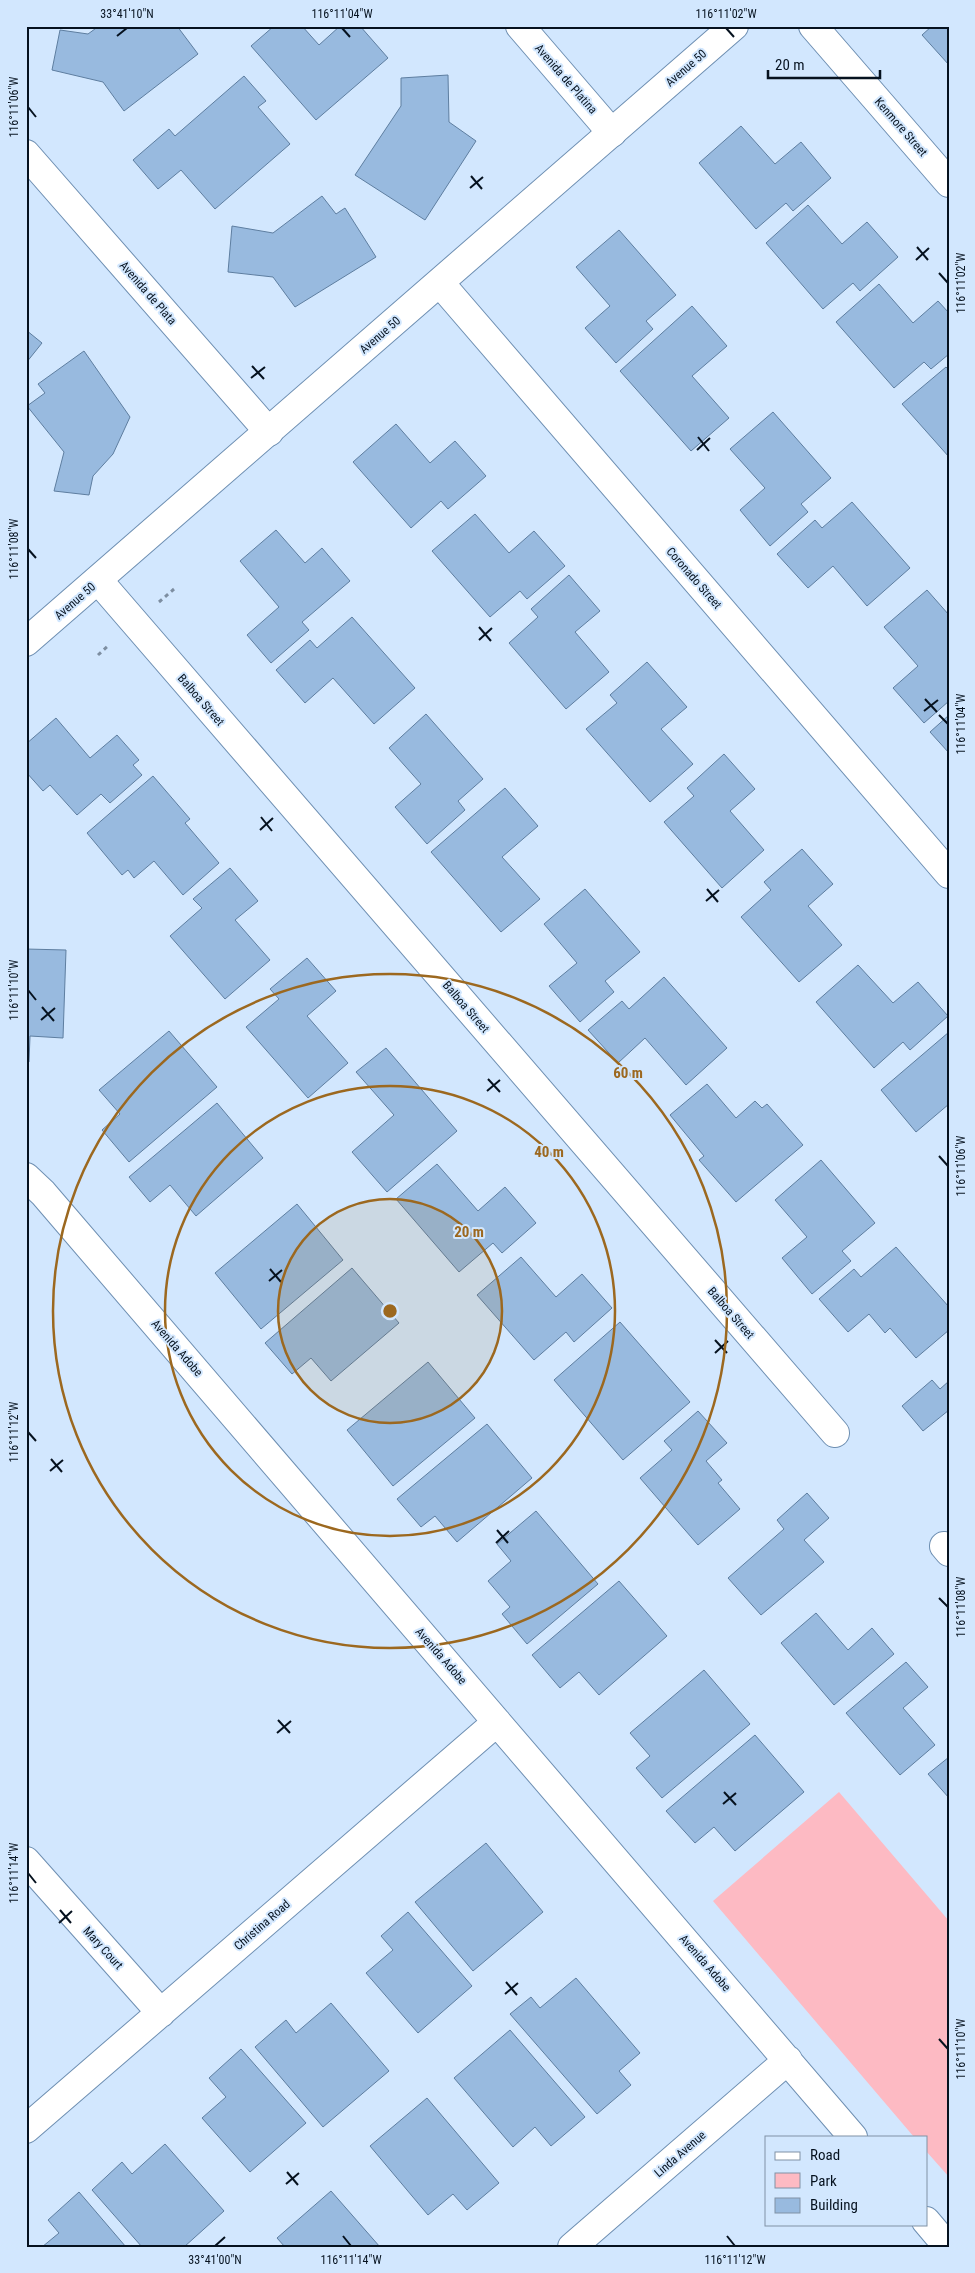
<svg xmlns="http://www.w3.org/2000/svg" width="975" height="2273" font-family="'Roboto Condensed',sans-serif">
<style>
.green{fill:#fdbac3}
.building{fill:#98badf;stroke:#5e7ea0}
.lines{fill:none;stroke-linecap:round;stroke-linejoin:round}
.minor-casing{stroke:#6e8fb2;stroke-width:30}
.major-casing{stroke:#6e8fb2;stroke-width:30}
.path{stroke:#7d8ea1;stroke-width:3;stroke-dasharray:4 4;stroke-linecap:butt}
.minor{stroke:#fff;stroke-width:28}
.major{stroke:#fff;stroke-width:28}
.ticks{fill:none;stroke:#06121f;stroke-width:2}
.ring{fill:none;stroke:#9c681f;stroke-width:2.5}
.labels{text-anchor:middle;stroke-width:4;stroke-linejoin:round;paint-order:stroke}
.street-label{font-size:12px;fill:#06121f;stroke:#d2e7fe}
.centre{fill:#9c681f;stroke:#d2e7fe;stroke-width:2.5}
.ring-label{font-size:15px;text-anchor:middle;font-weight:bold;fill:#9c681f;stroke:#d2e7fe;stroke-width:4;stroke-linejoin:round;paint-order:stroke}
.neatline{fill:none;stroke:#06121f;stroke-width:2}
.ticks-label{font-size:12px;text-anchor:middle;fill:#06121f}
</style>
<rect width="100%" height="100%" fill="#d2e7fe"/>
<path class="green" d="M839,1792L949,1921V2177L926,2151V2137H914L713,1901Z"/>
<path class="building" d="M99,26H177L198,54L124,111L103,82L52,70L60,30L88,34Z
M274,26H302L319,45L340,26H360L388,58L316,120L251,46Z
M932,26H949V65L922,35Z
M448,75L449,122L476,141L425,220L355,175L401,106V78Z
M244,76L266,101L258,107L290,144L215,209L181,170L158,189L133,160L169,129L175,136Z
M741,126L775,164L801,142L831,178L793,211L786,203L756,229L699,163Z
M322,196L336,214L345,208L376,257L295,307L273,277L228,272L232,226L273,233Z
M808,205L842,244L867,222L898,257L860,291L853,283L823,309L766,243Z
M619,230L676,295L646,321L653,329L616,363L585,328L610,306L576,267Z
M879,284L913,323L938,301L949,313V354L931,369L924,362L894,388L836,322Z
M692,306L727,346L692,376L729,418L691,451L620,371Z
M26,330L42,343L26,363Z
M84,351L130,417L113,454L93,476L89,495L54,491L64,452L27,406L45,393L38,384Z
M946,367L949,370V457L902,404Z
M773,412L831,478L801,504L808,512L770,546L740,510L765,488L730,449Z
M396,424L430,463L455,441L486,476L448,509L441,501L411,528L353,462Z
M852,502L910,568L867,606L833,566L808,588L777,554L815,520L822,528Z
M475,514L509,553L534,531L565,566L527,599L520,591L490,617L432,551Z
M276,530L305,563L322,548L350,581L302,622L309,630L271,663L247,635L279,607L240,561Z
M569,575L600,611L575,632L609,672L566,709L509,643L538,617L531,609Z
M927,590L949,615V701L924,723L893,688L918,666L884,627Z
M352,617L415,688L374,724L333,678L305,703L276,670L310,640L317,648Z
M647,662L687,707L661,729L693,764L650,802L586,729L617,703L610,695Z
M426,714L483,779L458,801L465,810L427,844L395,807L421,784L389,748Z
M949,715V753L930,732Z
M56,718L90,758L117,735L139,760L133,765L142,775L110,803L101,794L77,815L50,785L43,791L26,772V744Z
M724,754L755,789L730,811L764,850L722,888L664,822L694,796L687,788Z
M153,776L190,819L185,823L219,863L183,895L154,861L134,878L128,870L122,875L87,833Z
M505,788L538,826L502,857L540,899L501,932L431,852Z
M802,849L833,884L808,906L842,945L799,982L741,917L771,890L764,882Z
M230,868L258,901L235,920L270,960L225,999L170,936L202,908L193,899Z
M585,889L640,952L605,981L614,992L580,1022L549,986L577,963L544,924Z
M26,949L66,950L63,1038L30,1036L29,1062H26Z
M307,958L336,991L307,1016L348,1063L308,1098L246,1027L279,999L270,989Z
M858,965L893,1003L918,982L948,1016L910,1050L903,1042L874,1068L816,1002Z
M664,977L727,1048L686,1085L645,1038L618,1063L588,1030L622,1001L629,1009Z
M169,1031L217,1087L129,1162L102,1130L120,1114L99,1090Z
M949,1032V1104L916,1132L881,1090Z
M386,1048L457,1131L387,1192L352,1152L394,1115L356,1072Z
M707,1084L736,1118L755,1101L762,1108L767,1104L803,1145L736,1202L699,1160L704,1156L670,1115Z
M217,1103L263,1158L196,1216L170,1185L150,1202L129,1177Z
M821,1160L875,1223L842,1251L851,1261L812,1294L782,1258L807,1237L775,1200Z
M437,1164L478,1211L505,1187L536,1223L502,1253L493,1243L459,1272L396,1199Z
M297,1204L343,1260L261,1329L215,1273Z
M896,1247L949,1307V1330L916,1358L890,1328L885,1333L869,1314L848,1332L819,1299L854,1269L861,1277Z
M521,1257L556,1297L582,1274L612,1308L574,1342L566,1332L534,1360L477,1295Z
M352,1268L399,1323L331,1381L311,1358L292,1374L265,1343Z
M620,1322L690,1402L623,1460L554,1380Z
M428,1362L475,1418L393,1486L347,1430Z
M932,1380L940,1389L949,1381V1410L923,1431L902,1406Z
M698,1411L727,1443L706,1461L722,1480L718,1483L740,1509L698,1545L640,1478L672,1450L664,1441Z
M487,1424L532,1478L457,1542L435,1516L421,1527L397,1499Z
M807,1493L829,1518L804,1540L824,1562L761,1615L728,1578L784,1529L777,1520Z
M536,1511L598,1584L527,1644L502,1614L510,1607L488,1581L511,1561L497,1544Z
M619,1581L667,1636L599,1695L579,1672L560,1688L532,1655Z
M816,1613L848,1650L872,1628L894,1654L834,1705L781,1643Z
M906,1662L928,1687L903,1708L935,1745L900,1775L846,1713Z
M704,1670L750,1724L662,1798L636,1768L650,1756L630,1733Z
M755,1735L804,1792L735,1851L714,1827L695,1843L666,1811Z
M949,1757V1798L928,1774Z
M486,1843L543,1912L473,1971L415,1902Z
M408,1912L472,1986L418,2033L366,1973L393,1950L381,1936Z
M576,1978L640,2053L619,2071L631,2085L597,2114L510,2014L531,1997L540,2008Z
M331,2003L389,2071L323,2127L255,2047L286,2020L296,2033Z
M510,2030L585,2117L551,2146L535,2127L513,2147L454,2078Z
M241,2049L306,2123L250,2172L202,2118L226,2097L209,2078Z
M427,2098L499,2183L467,2210L453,2194L428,2215L370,2146Z
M165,2144L224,2211L184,2247H142L92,2190L122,2162L132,2174Z
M331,2191L380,2247H285L277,2238Z
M79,2192L126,2247H42L59,2233L48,2220Z"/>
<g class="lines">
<defs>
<path id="minor" d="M520,26L612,133
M813,26L949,183
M26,154L269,432
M440,283L949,874
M98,580L835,1433
M26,1177L43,1193L853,2137
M944,1546L949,1552
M26,1861L161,2013
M26,2129L497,1722
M926,2221L948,2247
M572,2247L788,2060"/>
<path id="major" d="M26,642L734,26"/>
</defs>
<use href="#minor" class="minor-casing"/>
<use href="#major" class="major-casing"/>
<path class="path" d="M159,602L174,589
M98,655L109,645"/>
<use href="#minor" class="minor"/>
<use href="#major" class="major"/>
</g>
<path class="ticks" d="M342,28L350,37M726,28L734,37M117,36L127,28M28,107L36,117M471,176L482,189M470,188L483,177M917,247L928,260M916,260L929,248M939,273L948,283M252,366L264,379M251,378L265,367M698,437L709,451M697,450L710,438M28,549L36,558M479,627L491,641M479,640L492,628M925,699L937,712M924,711L938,700M939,715L948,724M261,817L272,831M260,830L273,818M707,889L718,902M706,901L719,890M28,990L36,1000M42,1007L54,1021M41,1020L55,1008M488,1079L500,1092M487,1091L500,1080M939,1156L948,1166M270,1269L281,1282M269,1281L282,1270M715,1340L727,1353M715,1353L728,1341M28,1432L36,1441M51,1459L62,1472M50,1471L63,1460M497,1530L508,1543M496,1543L509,1531M939,1598L948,1607M278,1720L290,1733M277,1733L291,1721M724,1792L736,1805M723,1804L736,1793M28,1873L36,1883M60,1910L71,1923M59,1923L72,1911M506,1982L517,1995M505,1994L518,1983M939,2039L948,2049M287,2172L298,2185M286,2184L299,2173M343,2236L351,2246M727,2236L735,2246M215,2246L225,2237"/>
<circle cx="390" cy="1311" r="112" fill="#9c681f" fill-opacity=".12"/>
<g class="ring">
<circle cx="390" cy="1311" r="112"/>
<circle cx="390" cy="1311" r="225"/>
<circle cx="390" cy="1311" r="337"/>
</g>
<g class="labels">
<g class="street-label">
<text transform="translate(686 68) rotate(-41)" y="4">Avenue 50</text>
<text transform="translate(566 79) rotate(49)" y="4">Avenida de Platina</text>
<text transform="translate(901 127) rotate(49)" y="4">Kenmore Street</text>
<text transform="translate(148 293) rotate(49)" y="4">Avenida de Plata</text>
<text transform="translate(380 335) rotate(-41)" y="4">Avenue 50</text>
<text transform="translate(694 578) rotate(49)" y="4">Coronado Street</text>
<text transform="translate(75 601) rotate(-41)" y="4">Avenue 50</text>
<text transform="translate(201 700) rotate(49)" y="4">Balboa Street</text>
<text transform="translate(466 1007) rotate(49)" y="4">Balboa Street</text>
<text transform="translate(731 1313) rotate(49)" y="4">Balboa Street</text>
<text transform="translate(177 1348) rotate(49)" y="4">Avenida Adobe</text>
<text transform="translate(441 1656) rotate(49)" y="4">Avenida Adobe</text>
<text transform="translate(262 1925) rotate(-41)" y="4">Christina Road</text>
<text transform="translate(103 1948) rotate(48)" y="4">Mary Court</text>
<text transform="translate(705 1963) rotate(49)" y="4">Avenida Adobe</text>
<text transform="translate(680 2154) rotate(-41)" y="4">Linda Avenue</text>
</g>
</g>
<circle cx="390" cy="1311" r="8" class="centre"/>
<g class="ring-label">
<text x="628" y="1078">60 m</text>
<text x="549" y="1157">40 m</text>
<text x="469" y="1237">20 m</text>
</g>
<rect width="975" height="2273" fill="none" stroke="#d2e7fe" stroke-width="55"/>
<rect x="765" y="2136" width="162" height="90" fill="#d2e7fe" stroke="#8092a5"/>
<rect x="775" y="2152" width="25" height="8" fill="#ffffff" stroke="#8092a5"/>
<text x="810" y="2160" font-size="15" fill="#06121f">Road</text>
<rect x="775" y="2173" width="25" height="15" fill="#fdbac3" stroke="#8092a5"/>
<text x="810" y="2186" font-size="15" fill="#06121f">Park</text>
<rect x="775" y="2198" width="25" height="15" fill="#98badf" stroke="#8092a5"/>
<text x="810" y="2210" font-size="15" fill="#06121f">Building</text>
<path d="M768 70v8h112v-8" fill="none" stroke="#06121f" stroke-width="2.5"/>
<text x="775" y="70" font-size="15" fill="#06121f" stroke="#d2e7fe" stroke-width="4" paint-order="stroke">20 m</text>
<rect x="28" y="28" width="920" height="2218" class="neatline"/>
<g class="ticks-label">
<text x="127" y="18">33°41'10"N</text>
<text x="342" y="18">116°11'04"W</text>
<text x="726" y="18">116°11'02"W</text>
<text transform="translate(14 107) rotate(-90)" y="4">116°11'06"W</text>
<text transform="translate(961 283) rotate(-90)" y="4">116°11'02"W</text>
<text transform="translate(14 549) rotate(-90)" y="4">116°11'08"W</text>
<text transform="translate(961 724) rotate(-90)" y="4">116°11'04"W</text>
<text transform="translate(14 990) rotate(-90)" y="4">116°11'10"W</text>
<text transform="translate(961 1166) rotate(-90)" y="4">116°11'06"W</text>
<text transform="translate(14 1432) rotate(-90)" y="4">116°11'12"W</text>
<text transform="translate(961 1607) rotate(-90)" y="4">116°11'08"W</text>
<text transform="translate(14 1873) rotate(-90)" y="4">116°11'14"W</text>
<text transform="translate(961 2049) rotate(-90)" y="4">116°11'10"W</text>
<text x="215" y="2264">33°41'00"N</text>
<text x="351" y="2264">116°11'14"W</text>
<text x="735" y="2264">116°11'12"W</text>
</g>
</svg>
